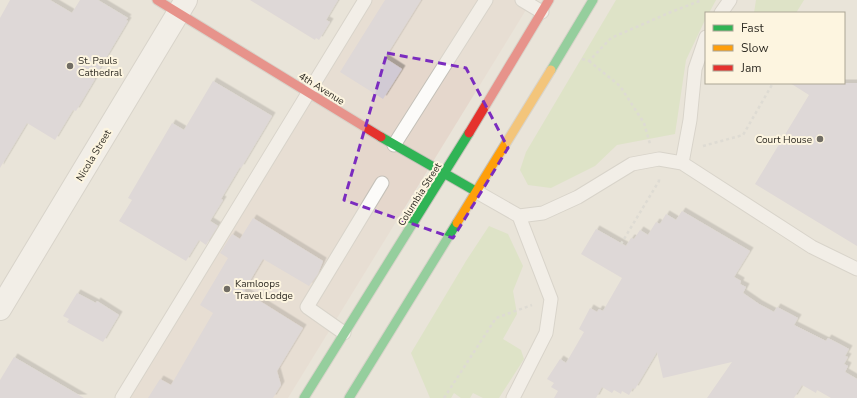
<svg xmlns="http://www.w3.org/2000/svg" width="857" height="398" font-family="'Nunito Sans',sans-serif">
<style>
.commercial{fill:#e5d7cc}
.green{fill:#d0e2b2}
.building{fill:#d1cad4;filter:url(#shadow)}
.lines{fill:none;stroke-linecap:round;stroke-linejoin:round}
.lane-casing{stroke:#c4c0b8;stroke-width:15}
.street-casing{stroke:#c4c0b8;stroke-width:24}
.fast-casing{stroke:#c4c0b8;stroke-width:11}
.slow-casing{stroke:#c4c0b8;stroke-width:11}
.jam-casing{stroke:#c4c0b8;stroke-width:11}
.path{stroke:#d0d0cc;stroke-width:2.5;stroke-dasharray:3 3;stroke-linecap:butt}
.lane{stroke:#fcfbf9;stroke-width:13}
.street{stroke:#fcfbf9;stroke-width:22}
.fast{stroke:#30b455;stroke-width:9}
.slow{stroke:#ff9f0a;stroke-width:9}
.jam{stroke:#e5322d;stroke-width:9}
.marked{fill:none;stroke:#7b2cbf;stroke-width:3;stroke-dasharray:8 5;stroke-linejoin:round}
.poi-dot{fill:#716d64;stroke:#fdf5e0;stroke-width:1.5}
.labels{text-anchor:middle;stroke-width:4;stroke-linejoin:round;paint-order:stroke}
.poi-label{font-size:10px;fill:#302d25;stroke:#fdf5e0;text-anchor:start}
.street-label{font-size:10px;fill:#302d25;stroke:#fdf5e0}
</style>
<defs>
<filter id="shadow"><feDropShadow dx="3.5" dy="-3.5" stdDeviation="0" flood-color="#0004"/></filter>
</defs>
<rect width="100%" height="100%" fill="#e9e4d9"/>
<path class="commercial" d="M366,0H532L288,398H116Z"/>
<path class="green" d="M616,0H716L709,13H706V18L686,60L675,134L617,145L595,166L551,188L528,185L520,170L526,152Z
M756,0H804L796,13H754Z
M489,226L508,234L523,266L513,291L517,314L503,339L521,350L524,359L499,398H483L473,393L470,398H461L454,393L451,398H430L411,353L466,261Z"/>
<path class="building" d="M10,0H50L72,13L80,0H98L128,18L126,20L128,21L94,78L95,79L76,111L73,110L55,140L27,123L0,168V18Z
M250,0H338L326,20L330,22L319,40L316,38L315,40Z
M385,0H421L385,58L402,69L383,99L340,72Z
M213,81L272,116L241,168L240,167L221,199L223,200L210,221L218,226L206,245L199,240L186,261L119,221L132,200L128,198L172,123L184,130Z
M790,83H857V246L755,184L809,95Z
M682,211L750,251L734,277L741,281L740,284L746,287L743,293L759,304L774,312L777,307L798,318L794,325L826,341L828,338L849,349L845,356L848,357L844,364L848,366L845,372L857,379V398H831L817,390L816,393L802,385L794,398H707L732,362L663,378L657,352L635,389L633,388L629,395L622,391L621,394L614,390L612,393L602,387L596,398H554L558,391L551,387L554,383L547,379L560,359L566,363L584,332L579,329L590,308L597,312L599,309L603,311L622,278L581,254L596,229L626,246L631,238L634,239L640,230L648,235L656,222L660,224L666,214L676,220Z
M253,218L323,261L318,274L309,286L263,259L244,291L303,328L277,371L281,385L273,398H148L160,379L171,385L213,313L200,305L228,258L220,253L232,234L240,239Z
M77,293L96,303L97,301L119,315L103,342L67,322L69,319L63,316Z
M14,357L84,398H0V380Z"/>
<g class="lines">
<defs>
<path id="lane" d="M522,0L542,12
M721,13L730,0
M394,145L486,0
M682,163L690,120L695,69L706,37
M477,192L519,216L543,213L578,197L632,164L659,159L682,163L812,247L857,269
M344,333L307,307L382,183
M122,398L365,0
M513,398L546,333L551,299L519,216"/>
<path id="street" d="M0,309L186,0"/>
<path id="fast" d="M551,70L593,0
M381,137L477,192
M304,398L469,133
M349,398L457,223"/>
<path id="slow" d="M457,223L551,70"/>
<path id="jam" d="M157,0L381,137
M469,133L549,0"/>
</defs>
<use href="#lane" class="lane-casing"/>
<use href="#street" class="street-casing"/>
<use href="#fast" class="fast-casing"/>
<use href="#slow" class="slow-casing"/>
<use href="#jam" class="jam-casing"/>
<path class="path" d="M582,59L589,61L611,38L671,12L702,0
M589,61L620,86L644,123L650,144
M703,146L743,135L773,83
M621,244L659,181V178
M444,398L496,318L532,305"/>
<use href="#lane" class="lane"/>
<use href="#street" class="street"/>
<use href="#fast" class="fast"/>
<use href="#slow" class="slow"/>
<use href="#jam" class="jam"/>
</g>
<path d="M0 0H857V398H0ZM387,53L466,68L508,148L453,238L344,200Z" fill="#e9e4d9" fill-opacity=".55" fill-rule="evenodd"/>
<path class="marked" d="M387,53L466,68L508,148L453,238L344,200Z"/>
<g class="poi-dot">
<circle cx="70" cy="66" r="4"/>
<circle cx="820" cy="139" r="4"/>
<circle cx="227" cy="289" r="4"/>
</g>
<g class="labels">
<g class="poi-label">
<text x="78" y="64">St. Pauls<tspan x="78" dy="12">Cathedral</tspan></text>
<text x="812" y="143" text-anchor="end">Court House</text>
<text x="235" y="287">Kamloops<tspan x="235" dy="12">Travel Lodge</tspan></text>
</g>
<g class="street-label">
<text transform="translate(322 88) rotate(32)" y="4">4th Avenue</text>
<text transform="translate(93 155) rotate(-59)" y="4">Nicola Street</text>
<text transform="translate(419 194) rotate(-58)" y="4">Columbia Street</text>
</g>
</g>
<rect x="705" y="12" width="140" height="72" fill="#fdf5e0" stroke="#aba595"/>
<rect x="713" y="25" width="20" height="6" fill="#30b455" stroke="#aba595"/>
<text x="741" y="32" font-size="12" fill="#302d25">Fast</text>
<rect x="713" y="45" width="20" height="6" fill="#ff9f0a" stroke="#aba595"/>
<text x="741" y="52" font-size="12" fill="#302d25">Slow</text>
<rect x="713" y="65" width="20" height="6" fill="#e5322d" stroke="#aba595"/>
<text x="741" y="72" font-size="12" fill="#302d25">Jam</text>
</svg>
